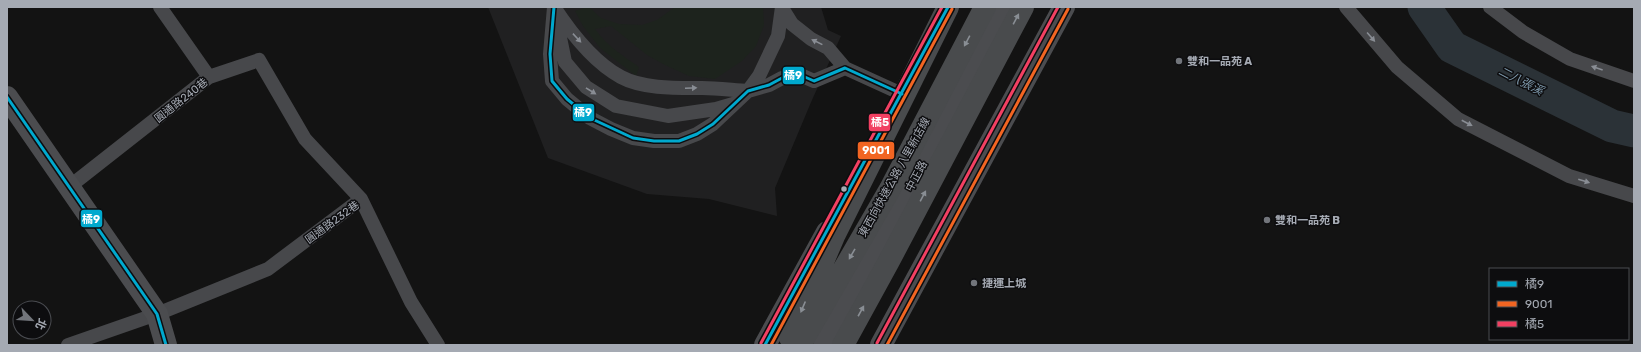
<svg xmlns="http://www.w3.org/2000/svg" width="1641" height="352" font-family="Rubik,'Noto Sans TC',sans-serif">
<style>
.built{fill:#202021}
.green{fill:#1d231d}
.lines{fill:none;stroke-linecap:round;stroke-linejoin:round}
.canal{stroke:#2b3237;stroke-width:33}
.lane{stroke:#47484b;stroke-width:14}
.secondary{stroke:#4b4c4f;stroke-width:22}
.highway{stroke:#494b4d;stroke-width:22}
.bus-1-casing{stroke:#0d0d0f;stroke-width:6}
.bus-2-casing{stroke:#0d0d0f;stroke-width:6}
.bus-3-casing{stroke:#0d0d0f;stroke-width:6}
.bus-1{stroke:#00a9ce;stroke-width:3}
.bus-2{stroke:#f26522;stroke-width:3}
.bus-3{stroke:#f24062;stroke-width:3}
.oneway{fill:#898e94}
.oneway2{fill:#898d94}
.poi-dot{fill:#72757b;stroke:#0d0d0f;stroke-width:1.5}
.bus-dot{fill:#a5aab3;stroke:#0d0d0f;stroke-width:1.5}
.labels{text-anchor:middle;stroke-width:3;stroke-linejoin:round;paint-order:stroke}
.poi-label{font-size:11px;font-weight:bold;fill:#a5aab3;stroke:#0d0d0f;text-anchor:start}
.street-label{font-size:11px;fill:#a5aab3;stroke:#0d0d0f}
.water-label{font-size:12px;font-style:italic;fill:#7e99ac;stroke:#0d0d0f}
.line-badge{stroke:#0d0d0f;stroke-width:1.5}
.badge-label{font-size:11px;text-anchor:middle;font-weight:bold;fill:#fff}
</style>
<rect width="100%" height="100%" fill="#131313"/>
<path class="built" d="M488,7H821L828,30L841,36L812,100L775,188L777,216L709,199L647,194L548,158Z"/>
<path class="green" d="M587,7H589L601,18L619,24L642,25L657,20L675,7H763L764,25L756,46L742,61L715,79L689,76L665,65L647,55L611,26L595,29C606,45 623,56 639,67L636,76L600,48L583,26L575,11Z"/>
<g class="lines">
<path class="canal" d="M1424,7L1452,47L1612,126L1634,131"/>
<path class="lane" d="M160,7L209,77
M554,7L550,54L552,81L567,99L590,118L611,129L633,138L654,141H679L697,134L713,124L748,91L769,85L782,78L798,74L814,81L845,68
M554,7C571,33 593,62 621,77C643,89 677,88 702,88C717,88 732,90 748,91L759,76L778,36L782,7
M1346,7L1397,67L1458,119L1569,176L1634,196
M1490,7L1523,32L1570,59L1634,81
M782,8L792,24L811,39L828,48L845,68L902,94
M557,23L565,62L586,87L616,106L668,116L716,109L733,104
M69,187L209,77L259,60L305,139L361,199L411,302L438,345
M68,345L157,314L268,269L361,199"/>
<path class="secondary" d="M7,97L157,314L166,345
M765,345L827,232
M824,345L1006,7
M881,345L1064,7"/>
<path class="highway" d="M790,338L835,234L948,7
M800,345L890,189L985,7
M843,345L889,261L1023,7"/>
<defs>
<path id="bus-1" d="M554,7L550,54L552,81L567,99L590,118L633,138L654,141H679L697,134L713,124L748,91L769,85L782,78L798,74L814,81L845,68L902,94
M7,97L157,314L166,345
M765,345L948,7"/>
<path id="bus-2" d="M771,345L952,9
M887,345L1068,9"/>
<path id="bus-3" d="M761,343L942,7
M877,343L1058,7"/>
</defs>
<use href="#bus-1" class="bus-1-casing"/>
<use href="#bus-2" class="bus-2-casing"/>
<use href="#bus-3" class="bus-3-casing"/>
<use href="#bus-1" class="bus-1"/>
<use href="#bus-2" class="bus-2"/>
<use href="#bus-3" class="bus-3"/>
</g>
<defs><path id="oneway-solid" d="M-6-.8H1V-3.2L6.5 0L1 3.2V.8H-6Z"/></defs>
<g class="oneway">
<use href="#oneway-solid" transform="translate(1016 19) rotate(-62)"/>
<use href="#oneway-solid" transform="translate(967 41) rotate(118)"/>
<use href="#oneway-solid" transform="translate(923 196) rotate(-62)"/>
<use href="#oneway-solid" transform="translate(852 254) rotate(120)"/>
<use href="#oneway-solid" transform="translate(803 307) rotate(113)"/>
<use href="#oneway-solid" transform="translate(861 311) rotate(-61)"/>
</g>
<g class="oneway2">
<use href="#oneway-solid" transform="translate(1371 37) rotate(49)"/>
<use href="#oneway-solid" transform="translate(577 38) rotate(47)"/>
<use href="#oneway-solid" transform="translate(817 42) rotate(-154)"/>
<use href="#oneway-solid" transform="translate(1597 68) rotate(-161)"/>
<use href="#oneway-solid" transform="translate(691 88) rotate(-2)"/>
<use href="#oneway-solid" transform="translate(591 91) rotate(32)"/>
<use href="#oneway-solid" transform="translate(1467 123) rotate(28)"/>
<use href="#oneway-solid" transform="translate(1584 181) rotate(17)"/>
</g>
<g class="poi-dot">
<circle cx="1179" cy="61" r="4"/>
<circle cx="1267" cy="220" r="4"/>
<circle cx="974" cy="283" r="4"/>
</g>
<circle class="bus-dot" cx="844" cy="189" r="3.5"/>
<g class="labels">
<g class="poi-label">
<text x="1187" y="65">雙和一品苑 A</text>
<text x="1275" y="224">雙和一品苑 B</text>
<text x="982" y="287">捷運上城</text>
</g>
<g class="street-label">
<text transform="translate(181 100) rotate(-38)" y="4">圓通路240巷</text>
<text transform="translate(916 176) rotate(-62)" y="4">中正路</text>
<text transform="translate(894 177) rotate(-61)" y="4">東西向快速公路 八里新店線</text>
<text transform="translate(332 222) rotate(-36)" y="4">圓通路232巷</text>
</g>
<g class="water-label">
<text transform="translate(1521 81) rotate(27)" y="4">二八張溪</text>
</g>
</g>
<g class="line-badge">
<rect x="782" y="66" width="23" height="19" rx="4" fill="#00a9ce"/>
<rect x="572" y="103" width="23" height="19" rx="4" fill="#00a9ce"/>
<rect x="868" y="113" width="23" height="19" rx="4" fill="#f24062"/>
<rect x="857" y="141" width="38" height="19" rx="4" fill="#f26522"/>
<rect x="80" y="209" width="23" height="19" rx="4" fill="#00a9ce"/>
</g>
<g class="badge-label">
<text x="793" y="79">橘9</text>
<text x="583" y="116">橘9</text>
<text x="880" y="126">橘5</text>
<text x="876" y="154">9001</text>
<text x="91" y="223">橘9</text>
</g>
<rect width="1641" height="352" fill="none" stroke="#a5aab3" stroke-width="16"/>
<rect x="1489" y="268" width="140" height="72" fill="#0d0d0f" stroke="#4a4c51"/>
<rect x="1497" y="281" width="20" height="6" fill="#00a9ce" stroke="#4a4c51"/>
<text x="1525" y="288" font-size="12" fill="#a5aab3">橘9</text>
<rect x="1497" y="301" width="20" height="6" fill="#f26522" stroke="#4a4c51"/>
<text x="1525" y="308" font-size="12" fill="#a5aab3">9001</text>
<rect x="1497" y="321" width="20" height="6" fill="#f24062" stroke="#4a4c51"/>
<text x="1525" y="328" font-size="12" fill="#a5aab3">橘5</text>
<g transform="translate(32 320) rotate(115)"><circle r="19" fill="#0d0d0f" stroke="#4a4c51"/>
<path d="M0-3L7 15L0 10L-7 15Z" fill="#72757b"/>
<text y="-6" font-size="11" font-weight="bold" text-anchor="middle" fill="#a5aab3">北</text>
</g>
</svg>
